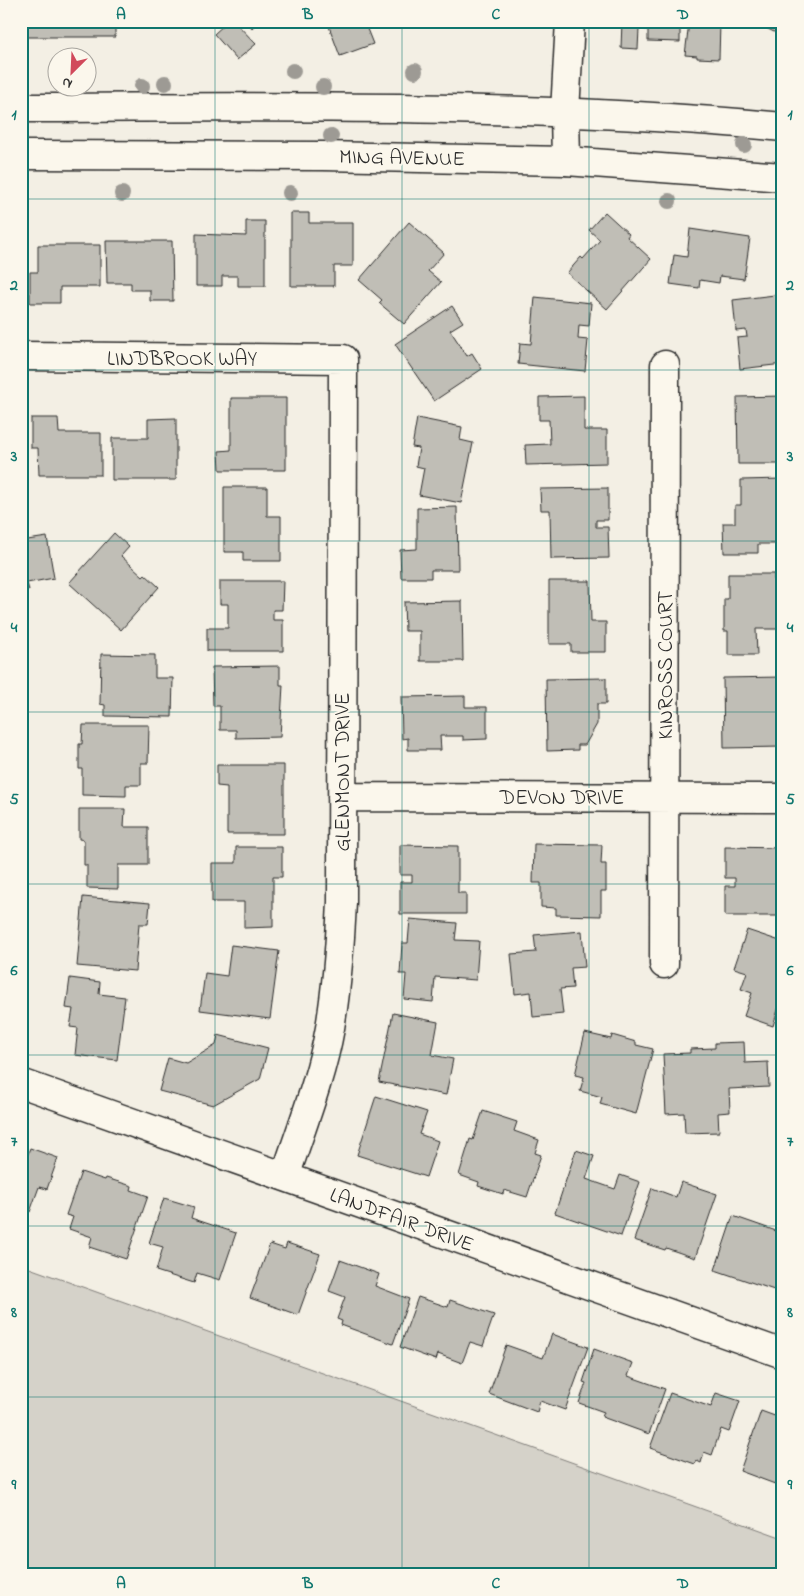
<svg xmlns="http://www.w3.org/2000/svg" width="804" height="1596" font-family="'Indie Flower',sans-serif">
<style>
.green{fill:#d5d2c9;stroke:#807e7a}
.building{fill:#c0beb6;stroke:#2b2b2b}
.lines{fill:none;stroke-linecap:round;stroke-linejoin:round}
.minor-casing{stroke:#2b2b2b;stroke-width:31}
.major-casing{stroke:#2b2b2b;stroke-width:31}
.minor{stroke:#fbf7ec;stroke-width:28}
.major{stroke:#fbf7ec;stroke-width:28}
.tree{fill:#9d9a94}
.grid{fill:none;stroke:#0f766e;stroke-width:1;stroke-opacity:0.55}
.labels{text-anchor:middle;stroke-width:4;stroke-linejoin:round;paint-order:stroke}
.street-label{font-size:21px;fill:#2b2b2b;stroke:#fbf7ec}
.neatline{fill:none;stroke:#0f766e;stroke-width:2}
.grid-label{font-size:16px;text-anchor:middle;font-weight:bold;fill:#0f766e}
</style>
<rect width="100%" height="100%" fill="#f3efe4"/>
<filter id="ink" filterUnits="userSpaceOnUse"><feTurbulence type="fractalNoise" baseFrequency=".02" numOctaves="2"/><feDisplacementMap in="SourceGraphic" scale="10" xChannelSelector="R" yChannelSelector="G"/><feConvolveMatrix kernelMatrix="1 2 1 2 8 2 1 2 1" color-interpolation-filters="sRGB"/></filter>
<g filter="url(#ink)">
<path class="green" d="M21,1265L783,1538V1575H21Z"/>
<path class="building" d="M27,21H115V37H27Z
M222,21H234L256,44L237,60L214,34L225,24Z
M247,21H259L252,28Z
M327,21H387L367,29L373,44L340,56Z
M622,21H700V23H720L719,59L697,58V56L685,55L689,22H680V42L648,41V30L639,29L638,49L621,48Z
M752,21H783V35L782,36Z
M605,212L629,234L627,237L651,259L607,309L567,273L581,257L583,259L600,240L589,230Z
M291,213H309V223H353V266H334V286H291Z
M246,221H265V286H238V276H222V286H196V234L246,236Z
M409,222L444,253L428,271L441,282L404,324L379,303L382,300L359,280Z
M690,229L750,238L744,279L720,276L719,283L700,280L699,288L670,284L674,255L687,257Z
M106,241H172L173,301H150V290H131V283H107Z
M38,245H100V287H60V303H30V272H38Z
M783,294V364L740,369L737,338L747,337L746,330L736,331L733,300Z
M535,297L591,303L589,326L579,325L578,339L588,340L585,371L518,364L520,343L531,344Z
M452,306L463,322L450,330L467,356L472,353L482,369L434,401L395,344Z
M584,396V430H607V463L526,465L525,445L550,444L549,420H539V397Z
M783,396V464H738L737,397Z
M231,398H286V470H220L219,451L231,450Z
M31,418H58L59,433H101V475H39L38,448H31Z
M176,418V480H112V438H148V419Z
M417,418L462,427L460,440L473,443L461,503L419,495L424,468L416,466L419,448L412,447Z
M783,479V544H758V553H724L723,523H735V505H741V480Z
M224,487H267V516H281V561H243V552H224Z
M608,488V520H596V527H608L609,558L551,559L550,510H541L540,489Z
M457,507L458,570H431V578H401L400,550L417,549V508Z
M114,533L129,547L121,556L143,576L145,574L159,587L121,630L69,583Z
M47,537L54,578L27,583L29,590L21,591V541Z
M728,574H774V590H783V629H756L757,655H728V631H724V599H728Z
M220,581H283L282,610H273V620H283V651H207V628H228V604H220Z
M549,581H590L591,622H606V652H571V644H549Z
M462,601L463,661H420V631H405L404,602Z
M101,654L155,655V678H173L172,717L105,716V705L100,704Z
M280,666V685H283L280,737L236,738V730H220V706H213L212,667Z
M783,677V699L780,700V719H783V747L724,748L723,678Z
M606,678V704H597V724L585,745H578V750L547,751L546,679Z
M465,696V707H487V739L463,740V736H440L441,750H408V738L402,739L401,697Z
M83,725H149L148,763H141V785H126V796L82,795V769H79V744H82Z
M217,765H284V834H227V787L217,786Z
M79,809H125L124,827H148V865H118V889L87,888V865H84V840L79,839Z
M534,844L602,845L601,864H606V891H601V916L556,915V908L541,907V883H533Z
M400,845L458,846V893H466V914H400V882H412V875H400Z
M236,847H282V877H273V927L244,928V902H212V863H236Z
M725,847L783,848V916H725V886H735V878H725Z
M83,897L150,903L148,924H139L135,971L77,966Z
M410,919L457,923L455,940L479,941L476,980L435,977L433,1002L404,999L406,974H400L402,943H408Z
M747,930L783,942V1004L780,1003L773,1026L744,1016L752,993L741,989L747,972L734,968Z
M582,931L585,967L571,968L573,988L560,989L563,1014L533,1017L531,992L515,994L511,954L536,952L534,935Z
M231,945L279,951L270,1019L200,1010L205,973L227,976Z
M70,978L100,982L99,994L125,997L117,1060L75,1055L78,1028L70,1027L73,1009L66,1008Z
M393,1013L438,1022L432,1055L453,1059L446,1095L379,1082Z
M585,1033L611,1039L612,1035L636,1042V1045L653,1049L636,1114L600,1104L602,1097L580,1091L584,1077L575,1075Z
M218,1035L268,1048L260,1079L213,1105L159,1091L168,1058L186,1063L216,1045Z
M744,1042L745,1063L768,1062L769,1087L729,1089L730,1112L718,1113L719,1132L685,1133L684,1113L666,1114L663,1054L690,1053V1049L715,1048V1043Z
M376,1096L427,1112L419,1134L438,1141L426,1177L357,1155Z
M483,1111L517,1122L514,1131L539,1140L535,1153L541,1155L527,1197L504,1190L503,1194L478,1186L479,1182L459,1175L470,1139L473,1140Z
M30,1148L58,1158L47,1189L39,1187L30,1212L21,1209V1161L25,1162Z
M576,1150L594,1156L586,1179L615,1189L620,1175L640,1182L621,1236L555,1213Z
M81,1172L105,1180L106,1178L132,1186L131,1190L148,1196L126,1259L89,1247L92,1237L69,1229L73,1217L66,1215Z
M681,1182L717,1194L695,1258L666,1248L665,1250L634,1240L652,1188L676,1197Z
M164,1198L194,1207L191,1218L236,1233L220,1280L197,1273L194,1283L156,1271L163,1247L149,1243Z
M733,1216L779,1232L783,1223V1283L780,1292L715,1270Z
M287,1243L320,1254L298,1315L250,1298L270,1244L285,1249Z
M340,1260L379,1274L375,1286L409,1299L393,1344L341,1325L342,1321L337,1319L345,1297L329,1291Z
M418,1297L448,1307L450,1300L494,1315L483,1346L470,1342L462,1363L438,1354L436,1360L400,1347Z
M552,1334L588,1347L565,1410L540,1401L537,1412L489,1394L506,1345L543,1358Z
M594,1349L633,1363L628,1376L665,1389L649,1434L602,1417L604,1412L579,1403L586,1383L583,1382Z
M670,1393L711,1407L716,1393L740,1401L729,1432L721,1429L712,1455L704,1452L701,1463L697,1461L695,1464L650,1448Z
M761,1411L783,1419V1487L740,1471Z"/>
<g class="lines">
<defs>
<path id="minor" d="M566,161L565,112L570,21
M21,356L343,359L342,902C340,945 337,986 330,1028C321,1079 301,1128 285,1177
M342,797L783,798
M664,964L665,365
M21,1083L783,1354"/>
<path id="major" d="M21,108C275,107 530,103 783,127
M21,155L323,156L566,161L783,177"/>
</defs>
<use href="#minor" class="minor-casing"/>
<use href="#major" class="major-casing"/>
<use href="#minor" class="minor"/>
<use href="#major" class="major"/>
</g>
<g class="tree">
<circle cx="293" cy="71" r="8"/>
<circle cx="415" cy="71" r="8"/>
<circle cx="165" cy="83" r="8"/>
<circle cx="142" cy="86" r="8"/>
<circle cx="323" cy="87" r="8"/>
<circle cx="331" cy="136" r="8"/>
<circle cx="744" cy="145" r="8"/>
<circle cx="290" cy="193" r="8"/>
<circle cx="122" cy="194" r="8"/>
<circle cx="669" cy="201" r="8"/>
</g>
</g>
<path class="grid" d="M215,21V1575M402,21V1575M589,21V1575M21,199H783M21,370H783M21,541H783M21,712H783M21,884H783M21,1055H783M21,1226H783M21,1397H783"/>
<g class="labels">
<g class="street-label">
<text transform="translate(402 157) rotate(1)" y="7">MING AVENUE</text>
<text x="182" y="365">LINDBROOK WAY</text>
<text transform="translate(665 665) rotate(-90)" y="7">KINROSS COURT</text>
<text transform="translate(342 772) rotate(-90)" y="7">GLENMONT DRIVE</text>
<text x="562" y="804">DEVON DRIVE</text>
<text transform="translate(402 1219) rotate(20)" y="7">LANDFAIR DRIVE</text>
</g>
</g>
<rect width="804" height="1596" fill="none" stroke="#fbf7ec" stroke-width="55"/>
<g transform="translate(72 72) rotate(204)"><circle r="24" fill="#fbf7ec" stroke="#a8a59f"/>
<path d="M0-4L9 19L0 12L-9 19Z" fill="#d1495b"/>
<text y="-8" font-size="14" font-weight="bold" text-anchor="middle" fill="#2b2b2b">N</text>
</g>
<rect x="28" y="28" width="748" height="1540" class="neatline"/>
<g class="grid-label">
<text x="121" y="19">A</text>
<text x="308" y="19">B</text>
<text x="496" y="19">C</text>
<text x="683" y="19">D</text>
<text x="14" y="119">1</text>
<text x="790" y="119">1</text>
<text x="14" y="290">2</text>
<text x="790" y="290">2</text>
<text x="14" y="461">3</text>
<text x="790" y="461">3</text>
<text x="14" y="632">4</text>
<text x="790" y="632">4</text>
<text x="14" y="804">5</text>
<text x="790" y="804">5</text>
<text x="14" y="975">6</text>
<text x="790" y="975">6</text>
<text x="14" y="1146">7</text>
<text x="790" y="1146">7</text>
<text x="14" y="1317">8</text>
<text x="790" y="1317">8</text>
<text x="14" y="1489">9</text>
<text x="790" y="1489">9</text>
<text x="121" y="1588">A</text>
<text x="308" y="1588">B</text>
<text x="496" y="1588">C</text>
<text x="683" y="1588">D</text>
</g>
</svg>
